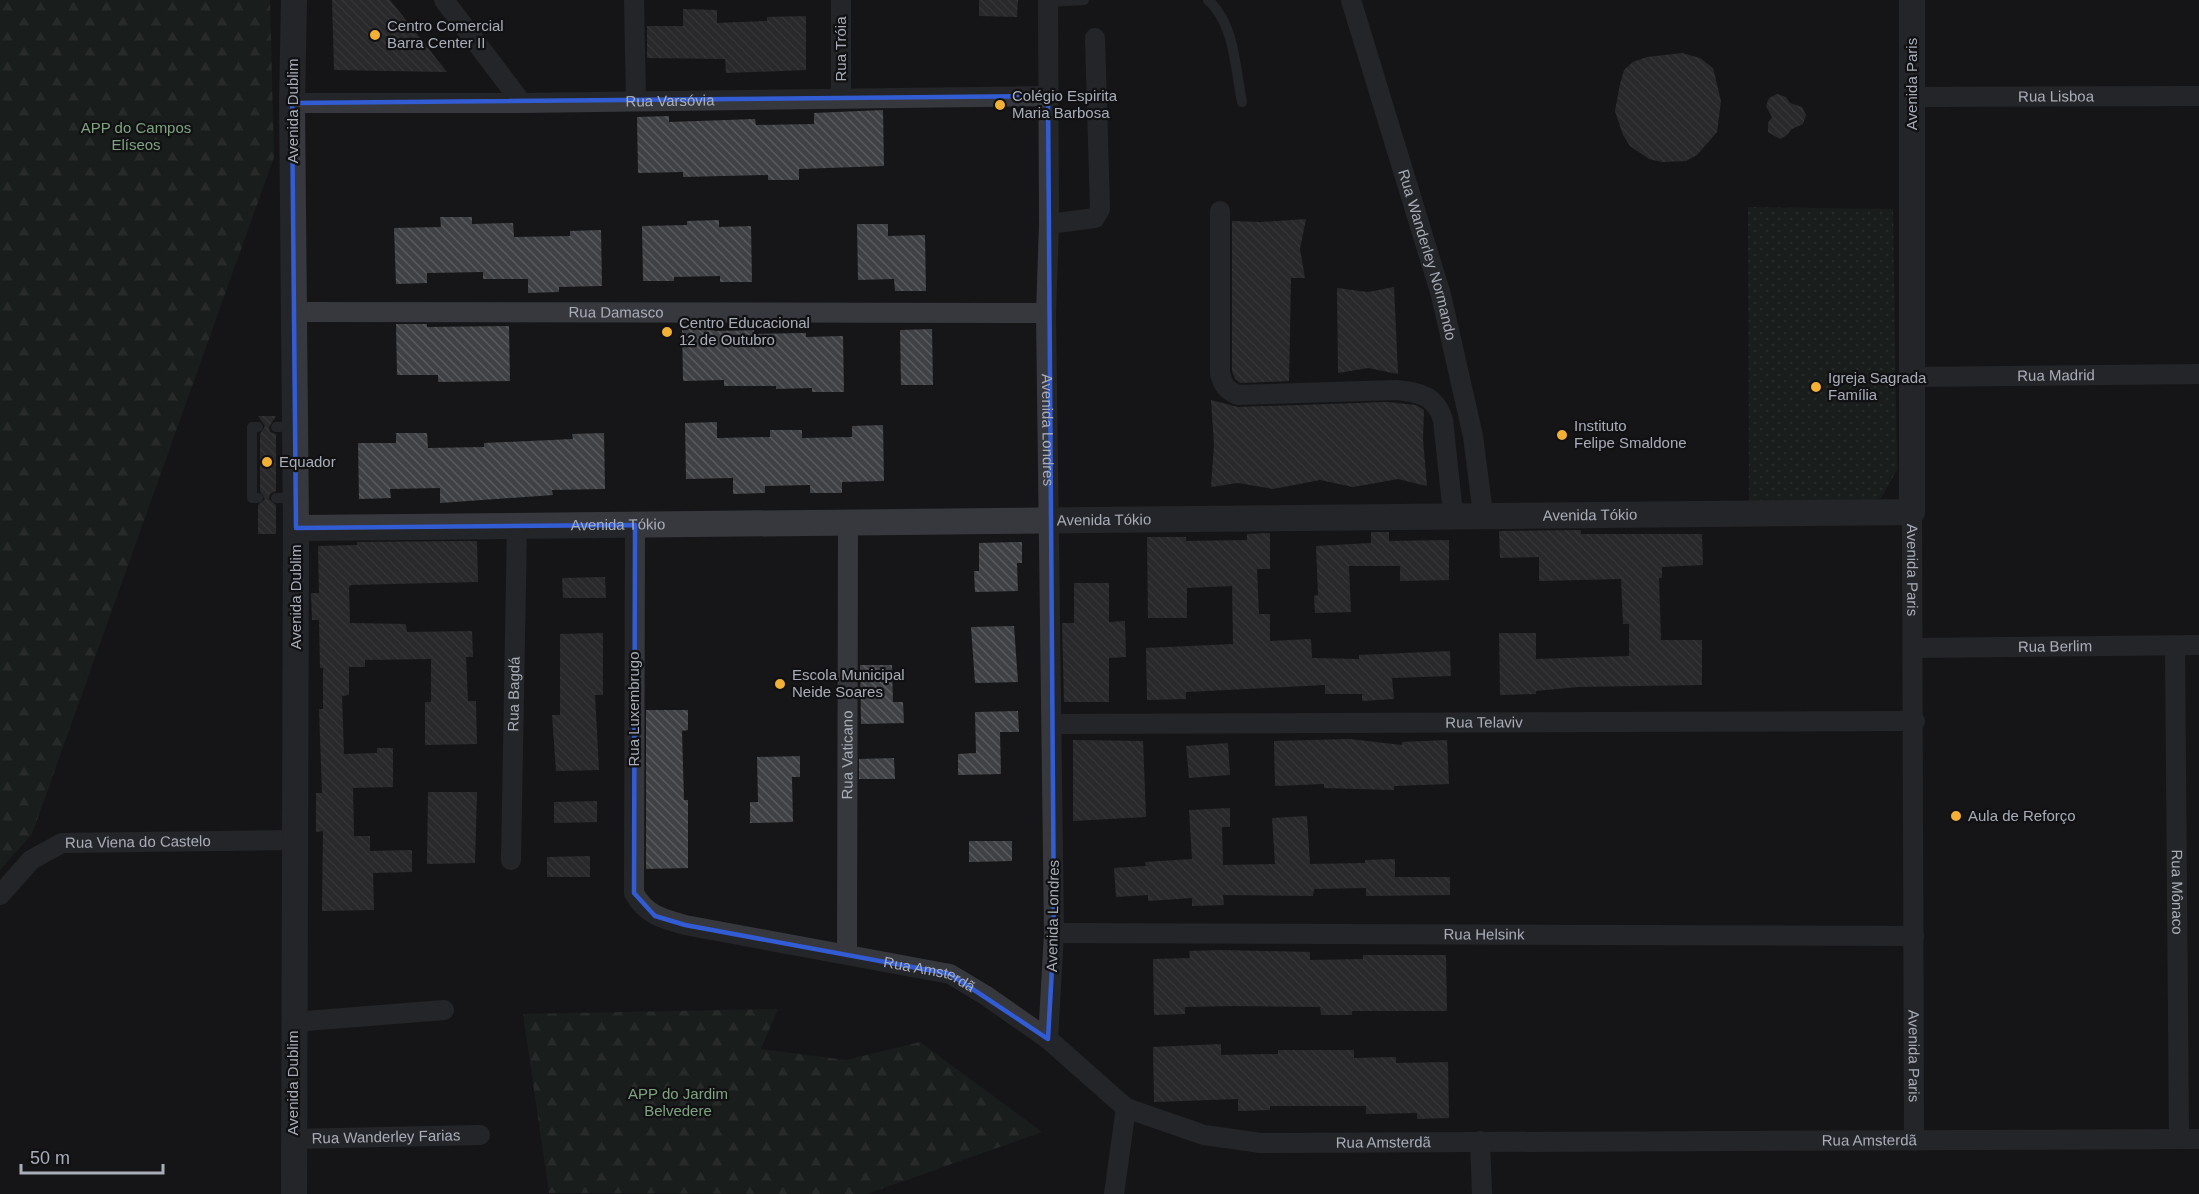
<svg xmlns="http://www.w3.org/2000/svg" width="2199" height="1194" font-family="Arial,sans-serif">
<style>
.grass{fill:url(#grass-dots)}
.forest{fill:url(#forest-firs)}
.building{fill:url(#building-back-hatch)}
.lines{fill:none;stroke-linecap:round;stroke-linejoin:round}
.service{stroke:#37383d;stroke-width:10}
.minor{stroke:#37383d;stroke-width:20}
.tertiary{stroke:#37383d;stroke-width:26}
.marked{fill:none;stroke:#325cd3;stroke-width:4.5;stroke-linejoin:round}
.poi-dot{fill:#f2b134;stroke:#111113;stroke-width:2}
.labels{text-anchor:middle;stroke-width:4.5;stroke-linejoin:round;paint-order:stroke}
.poi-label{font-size:15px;fill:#a8adb8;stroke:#111113;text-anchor:start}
.street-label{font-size:15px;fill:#a8adb8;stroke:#111113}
.park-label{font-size:15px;fill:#7fa381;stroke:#111113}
</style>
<defs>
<pattern id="grass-dots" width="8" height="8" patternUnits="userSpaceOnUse" patternTransform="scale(1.5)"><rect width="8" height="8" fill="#1e261f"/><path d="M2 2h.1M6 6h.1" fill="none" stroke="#3c433d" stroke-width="1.8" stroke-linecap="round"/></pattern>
<pattern id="forest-firs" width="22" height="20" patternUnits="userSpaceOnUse" patternTransform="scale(1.5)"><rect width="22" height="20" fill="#1e261f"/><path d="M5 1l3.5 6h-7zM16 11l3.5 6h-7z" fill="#3c433d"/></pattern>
<pattern id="building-back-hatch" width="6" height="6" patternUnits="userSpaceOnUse" patternTransform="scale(1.5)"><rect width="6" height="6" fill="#404145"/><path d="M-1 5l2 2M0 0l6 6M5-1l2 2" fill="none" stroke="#595a5e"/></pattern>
</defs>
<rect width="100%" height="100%" fill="#161618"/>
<path class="grass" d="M1748,207L1893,209L1897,470L1881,498L1855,502L1749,507Z"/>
<path class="forest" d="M0,0H270L274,157L32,834L0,870Z
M778,1009L761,1049L846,1060L920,1042L1042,1132L867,1194L549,1193L523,1014Z"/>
<path class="building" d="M332,0H390L447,72L334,70Z
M979,0H1018L1017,17L979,16Z
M683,9L717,10V23L767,21V17L806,16V70L726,73L725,59L647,58V26H683Z
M1682,53L1700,58L1713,68L1721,101L1717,132L1697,155L1686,161L1662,162L1649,159L1630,146L1623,135L1615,111L1620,84L1624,70L1633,62L1647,57Z
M1777,94L1786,97L1790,103L1802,107L1806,115L1803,124L1792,129L1787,135L1780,139L1768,132V123L1772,117L1766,106L1769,98Z
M883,110L884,166L799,169V180H768V175L683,177V172L638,173L637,117L669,116V122L755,119L756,125L814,124V113Z
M440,217H472V224L513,223L514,237L570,236V231L601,230L602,286L559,287V292L528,293V279H483V272L427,273V283L396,284L394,228L441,227Z
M1306,219L1300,249L1305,278H1291L1289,381L1240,383L1235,379L1232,371V221L1261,222Z
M719,220V227L751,226L752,282H720V276L674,277V281H643L642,226L687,225V221Z
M857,224H888V236L925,235L926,291H895L894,279L858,280Z
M1394,287L1398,374L1368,368L1338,373L1337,288L1368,292Z
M396,324H427V327L509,326L510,381L438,382V375H397Z
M682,325H714V331L754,330V334L806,333V337L843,336L844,392H812V388L776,389V386H724V380L683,381Z
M932,329L933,385H901L900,330Z
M1211,400L1238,407L1387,402L1416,405L1424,410L1423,440L1427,486L1398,479L1353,487L1320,480L1273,489L1238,483L1211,487L1214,445Z
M258,416H276L269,427L270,432L276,434V491L270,494L269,499L276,505V534H258V505L265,499L260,491V434L265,426Z
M717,422V438L770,437V430H802V438L852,437V426L883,425L884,481L842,482V493H810V485L765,486V493L733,494V478L686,479L685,423Z
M396,433H427L428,448L484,447V443L573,439L572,434L604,433L605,489L552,490L553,495L440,503V488L390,489L391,498L359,499L358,443H396Z
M1581,530V534H1702L1703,565L1662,567V578H1659L1661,640H1702V685L1578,687L1536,691V694L1500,695L1499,633H1536V659L1629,656V624H1623L1621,579L1539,581V557L1500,558L1499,531Z
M1371,532H1389V541L1449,540V580L1400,581V566H1349L1351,612L1315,613L1314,596L1318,595L1316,546L1371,543Z
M1270,533V569H1257L1259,614H1270V641L1311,639L1312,658L1359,659V655L1450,651L1451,676L1392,678L1394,699L1362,701V694H1325V685L1186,692V699L1147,700L1146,648L1233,644L1232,586L1187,588V618H1148L1147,537H1186V541L1247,540V534Z
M477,541L478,582L351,585L349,587L350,623L406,624L407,632L472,631L473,657H466L468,701H476L477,744L425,745V702H431V659L365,660V667H349V695L342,696L344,754L377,753V748H393V787L353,788L354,836H370V851L412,850V872L373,873L374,910L322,911L323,831L316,832V793H322L319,709H323V668H320L319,620H312L311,593H319L318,546L357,545V542Z
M1022,542V563H1017L1018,591L975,592L974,571H979V543Z
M605,577L606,598H563L562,578Z
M1074,583H1109V622L1125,621L1126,657L1109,658V702H1064L1062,623H1074Z
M1014,626L1018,682L975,683L971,627Z
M603,633V695H595L599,770L556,771L552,715H560V634Z
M860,665H892L893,702H903L904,723L861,724Z
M646,710H688V730L682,731L684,800H688V868L646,869Z
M1018,711L1019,732H1000L1001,774L958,775V754L976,753L975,712Z
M1349,739L1402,745V742L1447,740L1449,784L1394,786V790L1324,788V784L1275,786L1274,741Z
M1073,740L1143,741L1146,817L1073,821Z
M1228,743L1230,775L1189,778L1186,746Z
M800,756V777H792L793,822L750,823V802H758L757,757Z
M894,758L895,779H859V759Z
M428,792H477L475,863L427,864Z
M597,801V822L554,823V802Z
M1230,808V827H1222L1223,865L1275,864L1272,818L1307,816L1310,864L1365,863V860L1395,859V877H1450V895L1366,896V888L1314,889L1313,896L1223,895L1224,905L1192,906V898L1148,901V895L1116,897L1114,868L1146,866L1145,862L1192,859L1189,810Z
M969,841H1012V861L969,862Z
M590,856V877H547V857Z
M1221,950L1310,952V960L1363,959V955H1446L1447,1011H1352V1015H1321L1320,1007L1235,1006L1185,1007V1014L1154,1015L1153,959L1190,958L1189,951Z
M1221,1044V1055L1278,1054V1050H1354V1058L1396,1057V1063L1448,1062L1449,1118L1417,1119V1113L1366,1114V1106H1270V1110L1238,1111V1099L1154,1102L1153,1047Z"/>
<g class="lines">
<path class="service" d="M1208,0C1235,24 1235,68 1242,102
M1048,2L1084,0
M258,427H252V498H258
M276,427L295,426
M276,498H296"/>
<g class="minor">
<path d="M444,0L522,103"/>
<path d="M634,0L636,100"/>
<path id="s1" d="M1048,0L1049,224L1046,313L1054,933L1048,1039"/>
<path id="s2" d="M1351,0L1441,295L1473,436L1483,514"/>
<path d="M841,97V0"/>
<path id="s3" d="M1912,97L2199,96"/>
<path id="s4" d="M292,103H522L1048,96"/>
<path d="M1220,211V373C1223,385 1226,390 1238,395L1396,390C1420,392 1436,396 1443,420L1453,514"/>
<path d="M1049,224L1095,218L1100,209L1095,38"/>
<path id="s5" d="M294,312L1046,313"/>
<path id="s6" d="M1912,377L2199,374"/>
<path id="s7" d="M1912,512L1914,1141"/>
<path id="s8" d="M635,525L634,893C646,915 663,919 685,925L950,974L985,995L1048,1039L1126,1108L1204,1135L1261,1143L2199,1139"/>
<path id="s9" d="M2175,646L2179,1139"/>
<path id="s10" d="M1913,648L2199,645"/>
<path id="s11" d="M1052,724L1915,721"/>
<path id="s12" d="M511,860L517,526"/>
<path id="s13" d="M0,895L31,860L62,843L296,840"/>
<path id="s14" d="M1054,933L1914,936"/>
<path id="s15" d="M847,953L848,522"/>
<path d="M293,1022L444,1010"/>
<path id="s16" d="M292,1139L480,1135"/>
<path d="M1480,1141L1482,1194"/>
<path d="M1114,1194L1126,1108"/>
</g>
<g class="tertiary">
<path d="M294,0L292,103L296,528L294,1194"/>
<path id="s17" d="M296,528L1912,512V0"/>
</g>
</g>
<path d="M0 0H2199V1194H0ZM1048,96L1054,933L1048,1039L950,974L685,925L655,916L634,893L635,525L296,528L292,103Z" fill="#161618" fill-opacity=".55" fill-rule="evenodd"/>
<path class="marked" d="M1048,96L1054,933L1048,1039L950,974L685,925L655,916L634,893L635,525L296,528L292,103Z"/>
<g class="poi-dot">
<circle cx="375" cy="35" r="6"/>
<circle cx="1000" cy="105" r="6"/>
<circle cx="667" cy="332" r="6"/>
<circle cx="1816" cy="387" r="6"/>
<circle cx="1562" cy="435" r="6"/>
<circle cx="267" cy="462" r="6"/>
<circle cx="780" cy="684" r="6"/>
<circle cx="1956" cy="816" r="6"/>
</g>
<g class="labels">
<g class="poi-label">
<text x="387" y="31">Centro Comercial<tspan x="387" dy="17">Barra Center II</tspan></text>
<text x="1012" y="101">Colégio Espirita<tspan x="1012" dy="17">Maria Barbosa</tspan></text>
<text x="679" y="328">Centro Educacional<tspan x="679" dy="17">12 de Outubro</tspan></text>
<text x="1828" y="383">Igreja Sagrada<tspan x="1828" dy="17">Família</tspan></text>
<text x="1574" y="431">Instituto<tspan x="1574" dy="17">Felipe Smaldone</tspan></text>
<text x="279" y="467">Equador</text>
<text x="792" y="680">Escola Municipal<tspan x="792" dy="17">Neide Soares</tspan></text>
<text x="1968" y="821">Aula de Reforço</text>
</g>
<g class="street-label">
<text transform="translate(841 49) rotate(-90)" y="5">Rua Tróia</text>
<text transform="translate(1912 84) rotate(-90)" y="5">Avenida Paris</text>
<text dy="5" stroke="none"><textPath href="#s3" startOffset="144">Rua Lisboa</textPath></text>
<text dy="5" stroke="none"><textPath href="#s4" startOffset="378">Rua Varsóvia</textPath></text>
<text transform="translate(293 111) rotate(-90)" y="5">Avenida Dublim</text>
<text dy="5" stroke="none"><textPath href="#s2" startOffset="266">Rua Wanderley Normando</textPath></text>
<text dy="5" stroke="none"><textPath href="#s5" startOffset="322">Rua Damasco</textPath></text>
<text dy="5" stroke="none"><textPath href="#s6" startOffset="144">Rua Madrid</textPath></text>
<text dy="5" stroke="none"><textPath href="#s1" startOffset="430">Avenida Londres</textPath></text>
<text dy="5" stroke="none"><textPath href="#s17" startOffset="1294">Avenida Tókio</textPath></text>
<text dy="5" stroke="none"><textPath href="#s17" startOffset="808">Avenida Tókio</textPath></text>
<text dy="5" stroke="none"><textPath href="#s17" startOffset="322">Avenida Tókio</textPath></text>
<text dy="5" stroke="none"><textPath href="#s7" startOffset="58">Avenida Paris</textPath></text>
<text transform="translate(296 597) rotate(-90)" y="5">Avenida Dublim</text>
<text dy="5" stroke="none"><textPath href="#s10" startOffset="142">Rua Berlim</textPath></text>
<text dy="5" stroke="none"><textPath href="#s12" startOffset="166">Rua Bagdá</textPath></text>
<text transform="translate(634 709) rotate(-90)" y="5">Rua Luxembrugo</text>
<text dy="5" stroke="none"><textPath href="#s11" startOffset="432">Rua Telaviv</textPath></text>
<text dy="5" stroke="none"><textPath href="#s15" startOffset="198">Rua Vaticano</textPath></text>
<text dy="5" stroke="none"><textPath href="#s13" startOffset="158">Rua Viena do Castelo</textPath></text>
<text dy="5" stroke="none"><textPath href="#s9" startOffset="246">Rua Mônaco</textPath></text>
<text transform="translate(1053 916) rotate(-89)" y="5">Avenida Londres</text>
<text dy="5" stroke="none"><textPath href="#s14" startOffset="430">Rua Helsink</textPath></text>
<text dy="5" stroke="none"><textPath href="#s8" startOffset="680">Rua Amsterdã</textPath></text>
<text dy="5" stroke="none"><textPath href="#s7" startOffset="544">Avenida Paris</textPath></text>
<text transform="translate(293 1083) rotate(-90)" y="5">Avenida Dublim</text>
<text dy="5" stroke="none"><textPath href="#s16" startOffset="94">Rua Wanderley Farias</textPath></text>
<text dy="5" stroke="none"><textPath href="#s8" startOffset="1670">Rua Amsterdã</textPath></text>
<text dy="5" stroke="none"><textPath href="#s8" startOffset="1184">Rua Amsterdã</textPath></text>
</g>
<g class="park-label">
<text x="136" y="133">APP do Campos<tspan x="136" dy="17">Elíseos</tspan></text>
<text x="678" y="1099">APP do Jardim<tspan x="678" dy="17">Belvedere</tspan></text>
</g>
</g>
<path d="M21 1164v9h142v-9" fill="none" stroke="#a8adb8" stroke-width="3"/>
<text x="30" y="1164" font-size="18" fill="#a8adb8" stroke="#111113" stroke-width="4.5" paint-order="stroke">50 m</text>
</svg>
